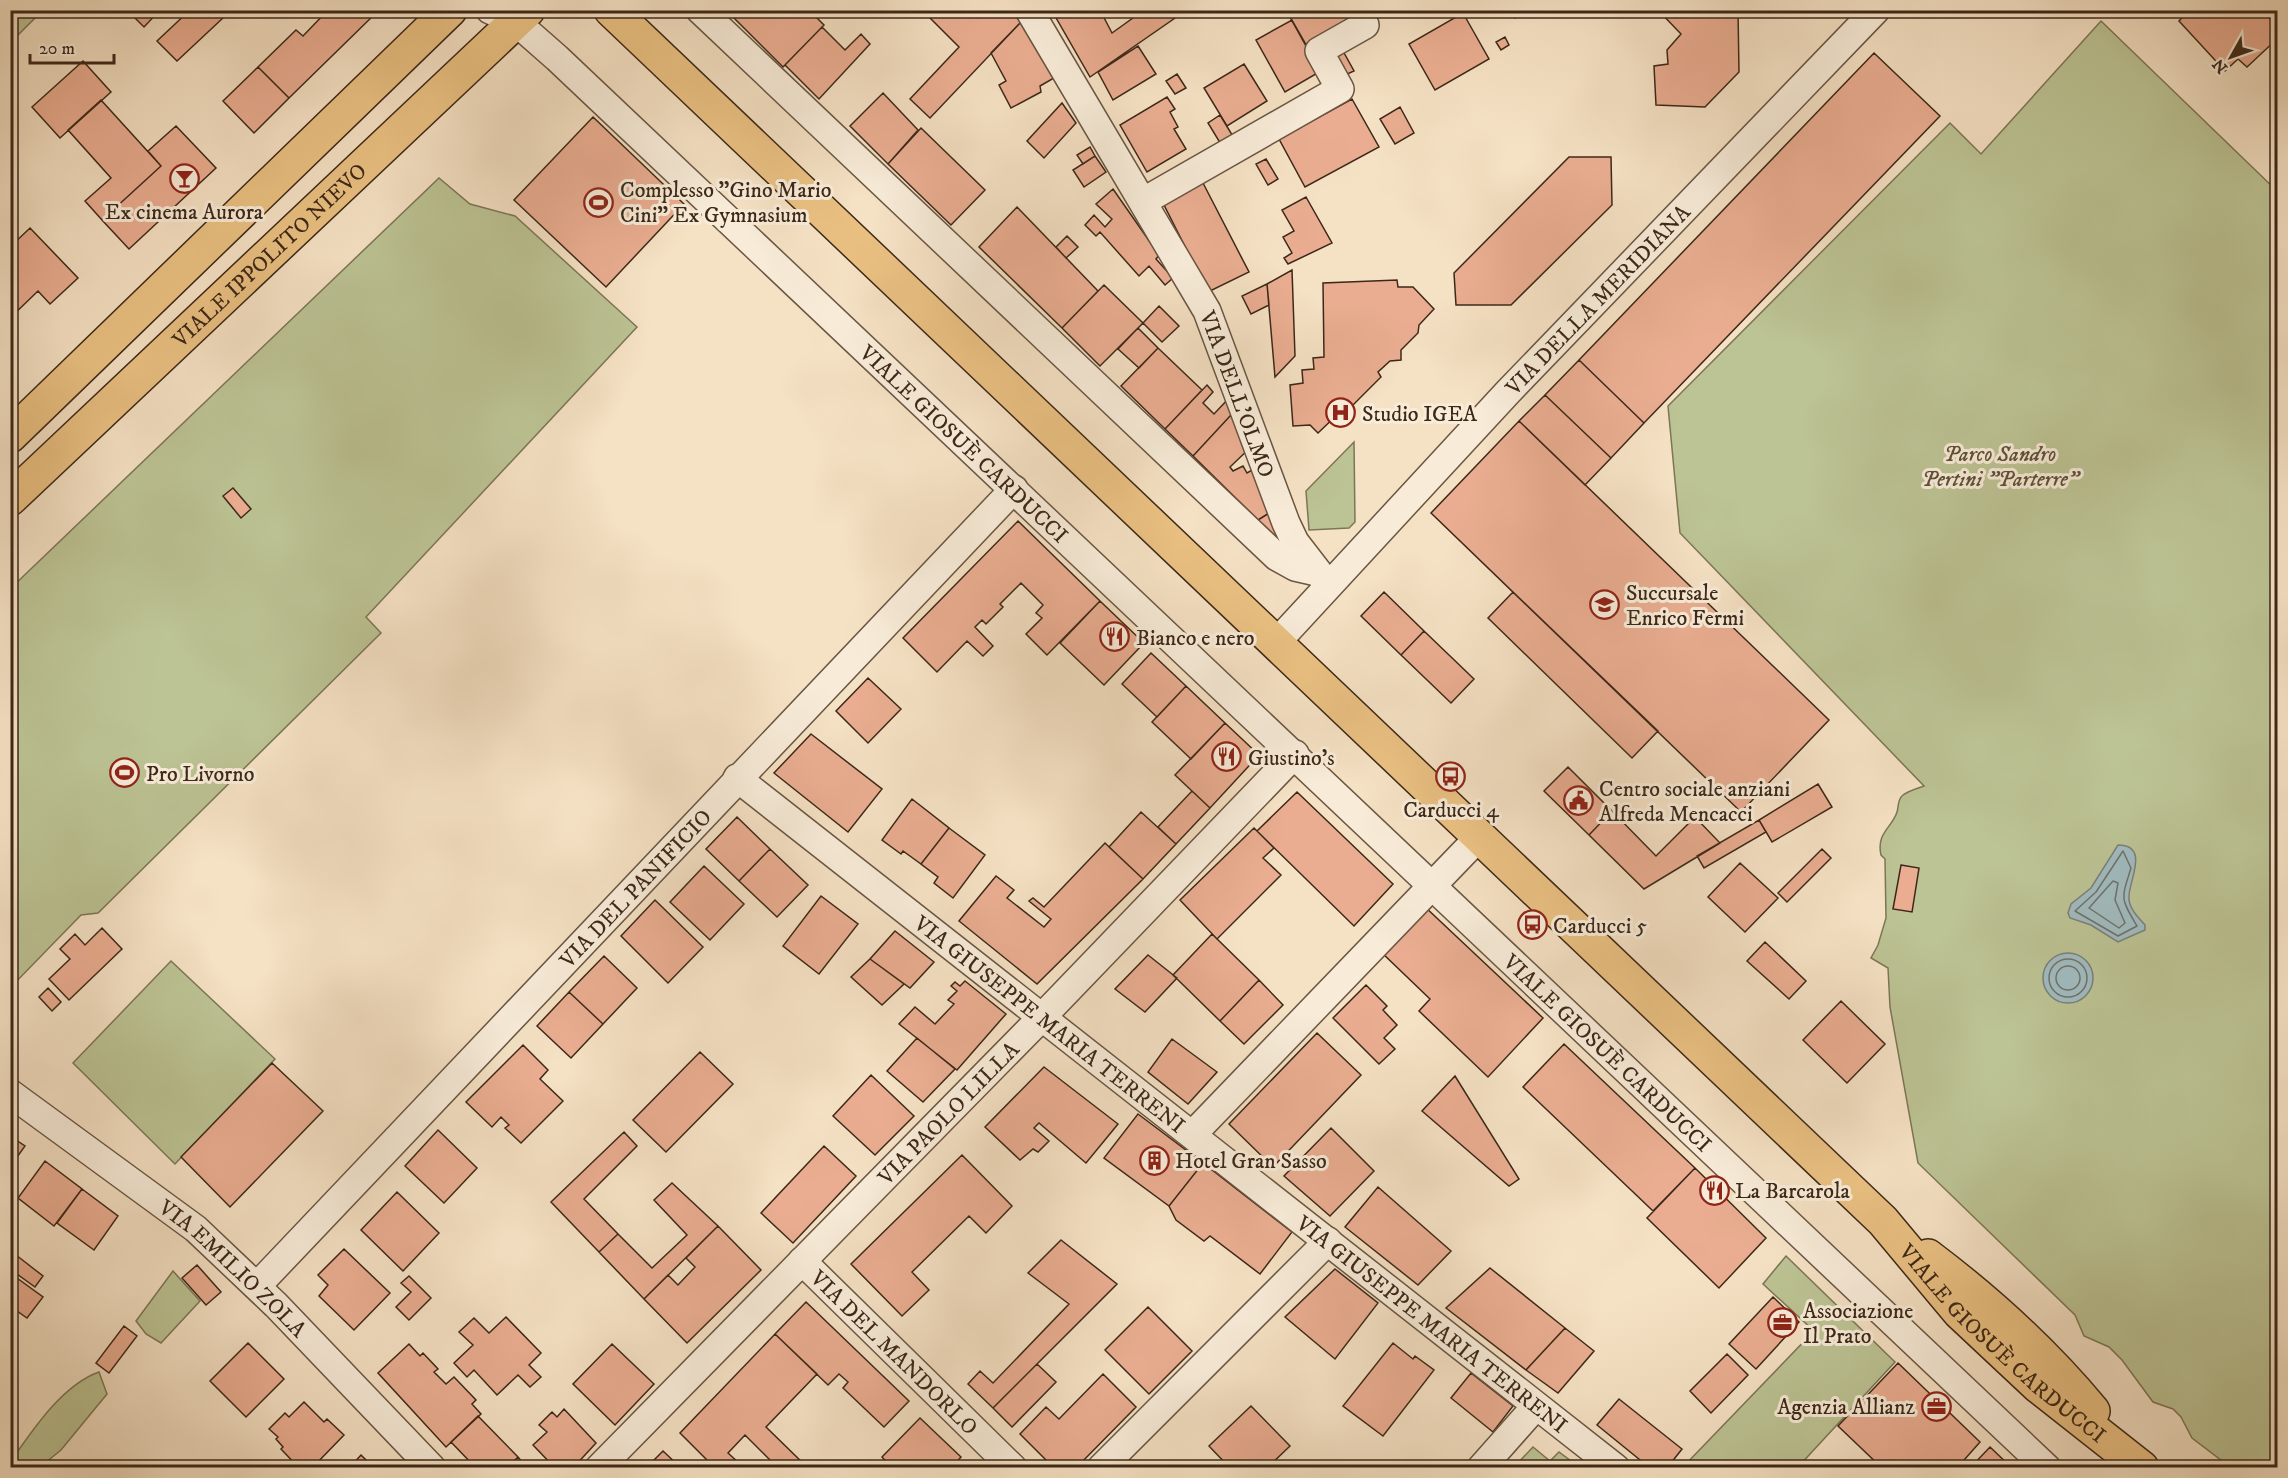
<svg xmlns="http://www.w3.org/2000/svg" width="2288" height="1478" font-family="'IM FELL DW Pica',serif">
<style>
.green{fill:#bcc394;stroke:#7c7656;stroke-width:1.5}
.water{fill:#a1bbbf;stroke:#79807c;stroke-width:1.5}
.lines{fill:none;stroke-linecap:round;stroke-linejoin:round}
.shore{stroke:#6e726c;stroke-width:1.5}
.building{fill:#eaad91;stroke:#3c2818;stroke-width:1.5}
.minor-casing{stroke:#6a5643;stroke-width:30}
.major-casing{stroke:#3c2818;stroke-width:36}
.minor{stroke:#f8ecd9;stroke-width:27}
.major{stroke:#eac082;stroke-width:33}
.labels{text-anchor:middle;stroke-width:6;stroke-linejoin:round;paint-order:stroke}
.poi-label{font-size:22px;fill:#3c2818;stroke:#f8ecd9;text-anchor:start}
.street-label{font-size:22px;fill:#3c2818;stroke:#f8ecd9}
.park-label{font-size:22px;font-style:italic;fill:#5c4f37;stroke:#f8ecd9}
</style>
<rect width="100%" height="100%" fill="#f5e1c4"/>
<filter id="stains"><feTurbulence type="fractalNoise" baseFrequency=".00333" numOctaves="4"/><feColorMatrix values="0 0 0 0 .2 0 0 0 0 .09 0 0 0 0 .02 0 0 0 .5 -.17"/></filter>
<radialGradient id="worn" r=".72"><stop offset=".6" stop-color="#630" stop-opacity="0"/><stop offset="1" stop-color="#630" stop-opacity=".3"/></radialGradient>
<path class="green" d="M11,10L34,11L38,15L11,42Z
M2101,21L2277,191V1467H2234L2221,1460L2192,1438L2181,1417L2173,1409L2153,1402L2122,1360L2109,1347L2084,1336L2075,1315L1918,1163L1890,1007L1888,968L1871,958L1878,945L1886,918L1885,859L1881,855C1876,833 1892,828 1897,812C1899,806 1897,800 1903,795C1908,791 1918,788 1924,786L1680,533L1668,406L1950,123L1981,154Z
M439,178L470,204L515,216L637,327L366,617L381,633L98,913L81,915L11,987V588Z
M1354,442L1355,522L1349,528L1309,530L1306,491Z
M171,961L275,1059L175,1164L73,1063Z
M1786,1256L1895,1362L1798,1467H1683L1814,1331L1763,1284Z
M173,1271L200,1301L161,1343L146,1334L136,1321Z
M99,1372L107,1394L61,1450L40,1467H11V1461C32,1431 62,1385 99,1372Z
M1533,1447L1550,1461L1559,1452L1579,1467H1514Z"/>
<path class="water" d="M2118,845C2150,845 2129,881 2129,896C2128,908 2138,917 2145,925V930L2118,942L2091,925L2070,918L2068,913L2071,904L2091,888Z
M2043 978a25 25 0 1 1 50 0a25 25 0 1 1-50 0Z"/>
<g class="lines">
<path class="shore" d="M2123,851L2131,868C2121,900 2120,897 2137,926L2118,936L2075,911L2096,892Z
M2113,881L2118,883L2115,900L2125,923L2119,928L2089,908Z
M2049 978a19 19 0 1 1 38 0a19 19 0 1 1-38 0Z
M2056 978a12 12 0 1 1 24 0a12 12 0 1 1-24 0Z"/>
</g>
<path class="building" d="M127,10H160L144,27Z
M190,10H217L224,17L177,61L157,41Z
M328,10H379L289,98L258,67L296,30L303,36Z
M726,10H809L824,25L783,67Z
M922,10H1016L1022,21L930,118L910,99L959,47Z
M1065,10H1100L1112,33L1137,15L1134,10H1171L1175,18L1090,77L1055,16Z
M1286,10H1351L1356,18L1306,46Z
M1510,10H1527L1515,18Z
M1658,10H1738L1739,72L1705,107L1656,105L1654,66L1668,64L1667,50L1681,34Z
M2189,10H2262L2278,28V38L2247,67L2238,59L2225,71L2179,21Z
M1463,13L1489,59L1435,90L1409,44Z
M1292,20L1321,71L1285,92L1256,40Z
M1022,21L1054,78L1040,86L1041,92L1011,108L999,85L1006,81L991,53Z
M822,27L845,50L861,34L870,44L819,99L785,65Z
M1505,37L1509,45L1501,50L1496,42Z
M1138,46L1156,74L1113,100L1098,72Z
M1343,51L1354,71L1341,77L1330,58Z
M1874,53L1940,116L1644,423L1579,360Z
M83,61L111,92L60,138L32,107Z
M1244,64L1267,101L1227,126L1204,88Z
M258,67L289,98L254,133L223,101Z
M1177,74L1186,88L1175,94L1166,81Z
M883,93L918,130L888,164L850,126Z
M1167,97L1175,109L1170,112L1178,127L1174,129L1186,149L1147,172L1120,125Z
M1352,99L1379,147L1305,187L1279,139Z
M101,100L161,166L102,220L85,201L111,178L68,130Z
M1062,103L1076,123L1044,158L1027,141Z
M1400,107L1414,133L1395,144L1380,119Z
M1220,115L1234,138L1222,146L1208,123Z
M593,117L684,204L606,287L514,200Z
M176,126L216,168L129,249L102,220L161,166L148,151Z
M921,128L985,190L951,225L888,164Z
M1090,147L1095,156L1083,164L1077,155Z
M1095,156L1106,172L1084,187L1073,170Z
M1569,157H1611L1612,205L1511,305H1456L1454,273Z
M1266,159L1278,179L1268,185L1256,164Z
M1203,183L1249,272L1208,292L1163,203Z
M1113,189L1159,255L1156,259L1173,278L1165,285L1149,266L1139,276L1100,232L1096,236L1085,225L1094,215L1105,227L1112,219L1096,204Z
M1306,197L1332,243L1288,264L1284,258L1292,253L1283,237L1294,231L1282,210Z
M1017,207L1098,291L1062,328L979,247Z
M30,228L78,278L50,304L38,291L10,318V247Z
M1067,236L1078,247L1066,258L1056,247Z
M1292,270L1295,356L1275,377L1267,284Z
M1397,280L1398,287H1413L1434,309L1419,325L1418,333L1401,350V360L1390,361L1378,372L1381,377L1343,415L1340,412L1318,433L1310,425L1293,426L1290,385L1303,383L1302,370L1314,369L1313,358L1324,357L1323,283Z
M1267,284L1269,305L1251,314L1242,296Z
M1104,285L1143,323L1100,366L1062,328Z
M1159,306L1179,326L1162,342L1143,323Z
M1138,328L1158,348L1139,368L1118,349Z
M1158,348L1202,390L1165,429L1121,386Z
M1579,360L1644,423L1611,458L1545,395Z
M1207,385L1213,392L1203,403L1214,414L1231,396V415L1193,456L1165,429Z
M1545,395L1611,458L1585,485L1519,421Z
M1231,415L1252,446L1230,467L1233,471L1243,466L1247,473L1259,466L1274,510L1258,520L1193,456Z
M1519,421L1829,720L1741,812L1431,513Z
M233,488L251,509L241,518L223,496Z
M1274,510L1281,532L1275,536L1258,520Z
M1018,521L1100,601L1047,655L1026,634L1042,618L1036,613L1043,605L1021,583L1000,604L1003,607L986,624L982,620L975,627L993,646L983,656L967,641L937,672L903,638Z
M1384,592L1424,631L1401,655L1361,616Z
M1513,592L1658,731L1632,758L1488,618Z
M1100,601L1144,643L1104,685L1060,643Z
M1424,631L1474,679L1451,703L1401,655Z
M1151,653L1186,686L1157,717L1122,684Z
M868,678L901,709L868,743L836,711Z
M1186,686L1225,723L1191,759L1152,722Z
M1225,723L1259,755L1210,808L1175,775Z
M811,734L882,789L848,832L774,773Z
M1568,767L1612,811L1589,835L1544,791Z
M1818,784L1832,807L1772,842L1759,820Z
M1192,791L1210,808L1176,844L1158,827Z
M1297,792L1393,884L1354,926L1257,831Z
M912,799L949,828L921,864L903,851L901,854L882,840Z
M1612,811L1656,856L1695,817L1720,843L1644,889L1589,835Z
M1141,812L1176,844L1143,879L1109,847Z
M737,817L770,849L739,881L706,849Z
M1759,820L1766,832L1704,868L1697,856Z
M949,828L985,855L953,898L934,883L938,877L921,864Z
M1254,828L1274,848L1263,858L1281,875L1217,939L1180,900Z
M1105,843L1143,879L1037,984L959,921L996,876L1014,890L1007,898L1044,927L1051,919L1029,901L1033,898L1044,907Z
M770,849L808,885L777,917L739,881Z
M1822,849L1831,858L1787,902L1778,893Z
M1740,863L1778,898L1745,932L1708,897Z
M1901,865L1919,868L1912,912L1893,909Z
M704,866L744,904L710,940L670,902Z
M821,896L858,924L819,974L783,946Z
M655,900L703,947L668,983L621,936Z
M1423,905L1543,1018L1488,1077L1419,1011L1430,999L1380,951Z
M102,928L122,949L69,1000L49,979L70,959L60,949L75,934L85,945Z
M895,931L934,962L910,988L870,959Z
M1212,934L1259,980L1220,1021L1173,975Z
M1765,942L1806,981L1789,999L1747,961Z
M1148,955L1177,978L1145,1012L1115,989Z
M604,956L637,988L603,1024L569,992Z
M870,959L904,984L882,1005L851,977Z
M1259,980L1283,1005L1244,1044L1220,1021Z
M965,981L1006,1014L957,1070L899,1024L915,1007L935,1024L954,1004L948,1000L957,991L951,986L955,982L960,986Z
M1366,985L1387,1006L1383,1010L1397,1025L1384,1038L1395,1049L1379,1064L1333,1018Z
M48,988L61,1002L52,1011L39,997Z
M569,992L603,1024L571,1058L537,1026Z
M1841,1001L1885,1044L1847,1083L1803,1040Z
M1317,1033L1361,1075L1273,1167L1229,1124Z
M917,1038L955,1069L923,1102L887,1071Z
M1172,1039L1217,1072L1188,1104L1148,1072Z
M1564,1044L1695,1168L1653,1211L1523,1087Z
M523,1045L548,1070L540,1079L563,1101L521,1143L505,1128L509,1125L501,1117L492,1127L466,1102Z
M700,1052L733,1084L666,1152L633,1120Z
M272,1063L323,1111L230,1207L181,1157Z
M1044,1067L1118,1124L1086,1163L1039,1123L1034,1128L1049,1141L1038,1152L1033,1149L1020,1160L985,1127Z
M871,1075L914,1116L875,1155L833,1116Z
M1455,1076L1519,1179L1509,1186L1422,1111Z
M1138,1114L1203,1163L1169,1206L1104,1158Z
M1331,1128L1374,1171L1330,1216L1284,1176Z
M438,1130L477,1168L444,1203L405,1166Z
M624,1132L637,1146L584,1199L618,1234L599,1252L551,1202Z
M10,1136L25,1146L10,1167Z
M824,1146L856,1176L793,1243L761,1213Z
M962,1155L1012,1206L986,1233L969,1216L912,1272L929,1290L902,1316L851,1264Z
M45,1161L82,1189L54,1226L18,1198Z
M1203,1163L1292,1232L1260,1274L1210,1236L1204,1241L1176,1220L1169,1206Z
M1695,1168L1766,1238L1719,1288L1647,1218Z
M672,1183L718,1226L644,1299L599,1252L618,1234L652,1268L687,1235L654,1200Z
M1378,1187L1451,1251L1418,1285L1345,1227Z
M82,1189L118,1216L94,1250L57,1223Z
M397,1192L439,1233L403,1271L361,1230Z
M718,1226L761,1270L687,1343L644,1299L668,1275L678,1285L695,1267L686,1258Z
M1061,1240L1117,1284L993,1408L968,1384L980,1371L993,1383L1069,1304L1028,1273Z
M344,1249L390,1293L354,1330L319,1296L328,1285L318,1275Z
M16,1255L43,1276L35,1287L10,1269V1262Z
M197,1265L221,1292L206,1305L182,1278Z
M1490,1268L1565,1328L1526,1370L1446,1308Z
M1335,1269L1378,1303L1335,1359L1285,1317Z
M10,1273L43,1297L27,1318L10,1306Z
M409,1276L431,1298L409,1320L396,1307L411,1292L401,1283Z
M1773,1297L1799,1322L1756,1369L1729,1344Z
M806,1302L909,1401L884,1427L843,1388L848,1382L839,1374L828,1385L775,1334Z
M1148,1307L1192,1351L1149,1394L1105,1350Z
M506,1317L541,1353L529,1365L541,1377L530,1387L518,1375L497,1395L474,1370L467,1377L454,1363L473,1345L459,1332L474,1318L489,1333Z
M124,1326L137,1336L109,1373L96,1363Z
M1565,1328L1594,1351L1558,1393L1526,1370Z
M775,1334L817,1374L766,1427L808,1468H778L745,1435L728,1453L740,1464L737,1468H715L680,1433Z
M248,1343L284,1379L246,1417L210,1381Z
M1393,1343L1413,1359L1415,1356L1434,1370L1383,1436L1343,1406Z
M409,1344L420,1356L423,1353L438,1369L434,1372L446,1384L454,1377L476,1400L472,1404L481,1414L446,1447L378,1373Z
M612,1344L654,1384L615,1425L573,1384Z
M1727,1354L1748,1375L1711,1413L1690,1391Z
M1898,1363L1980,1442L1957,1468H1882L1838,1426Z
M1037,1364L1056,1382L1012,1427L993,1408Z
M1471,1373L1513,1406L1493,1432L1451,1398Z
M1103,1374L1136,1407L1076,1468H1054L1020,1434L1046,1407L1059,1419Z
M1619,1399L1682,1449L1667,1468H1650L1597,1425Z
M304,1402L324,1422L327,1419L344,1435L312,1468H299L281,1449L283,1447L276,1439L278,1437L269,1429L285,1413L289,1417Z
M1251,1406L1290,1446L1267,1468H1230L1209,1446Z
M564,1409L596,1443L573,1468H555L533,1445L547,1432L539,1425L552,1412L557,1417Z
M478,1416L518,1457L507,1468H476L451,1442Z
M920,1418L961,1457L951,1468H892L882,1457Z
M1990,1447L2012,1468H1970Z
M663,1451L681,1468H646Z
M361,1455L374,1468H349Z
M518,1457L527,1468H507Z"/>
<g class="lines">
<defs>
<g id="minor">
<path id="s1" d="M490,10L516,22L557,58L2047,1468"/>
<path d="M700,10L1277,557L1295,567L1317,572"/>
<path id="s2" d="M1029,10L1207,311L1286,523L1295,542L1322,577"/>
<path d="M1144,201L1340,89L1319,51L1365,25"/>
<path id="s3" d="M1275,644L1508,392L1876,10"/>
<path id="s4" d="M737,778L1616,1468"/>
<path id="s5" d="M10,1093L196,1229L276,1305L432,1468"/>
<path d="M1193,1134L1480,836"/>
<path id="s6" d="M802,1261L1013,1468"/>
<path id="s7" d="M257,1286L1014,489"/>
<path id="s8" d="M599,1468L1043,1016L1295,754"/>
<path d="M1101,1468L1328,1241"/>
<path d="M1481,1468L1536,1406"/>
</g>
<g id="major">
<path id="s9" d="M611,10L1883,1221L1959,1312L2038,1386L2142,1468"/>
<path d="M10,436L450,10"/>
<path id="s10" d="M10,499L528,10"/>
<path d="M1928,1256C1989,1302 2044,1352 2093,1411"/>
</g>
</defs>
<use href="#minor" class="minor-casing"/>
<use href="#major" class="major-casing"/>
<use href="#minor" class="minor"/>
<use href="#major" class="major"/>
</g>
<defs>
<symbol id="bar-ring" viewBox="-11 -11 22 22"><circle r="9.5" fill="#f8ecd9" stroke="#8f2418" stroke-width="1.5"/><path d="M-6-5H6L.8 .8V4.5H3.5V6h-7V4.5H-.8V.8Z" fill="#8f2418"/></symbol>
<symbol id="stadium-ring" viewBox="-11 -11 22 22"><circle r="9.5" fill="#f8ecd9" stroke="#8f2418" stroke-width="1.5"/><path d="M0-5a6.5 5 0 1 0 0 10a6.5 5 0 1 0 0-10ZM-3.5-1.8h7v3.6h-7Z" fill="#8f2418"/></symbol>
<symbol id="hospital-ring" viewBox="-11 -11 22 22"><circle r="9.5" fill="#f8ecd9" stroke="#8f2418" stroke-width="1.5"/><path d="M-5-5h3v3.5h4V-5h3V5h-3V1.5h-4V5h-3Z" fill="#8f2418"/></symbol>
<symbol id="school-ring" viewBox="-11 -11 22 22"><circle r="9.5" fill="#f8ecd9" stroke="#8f2418" stroke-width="1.5"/><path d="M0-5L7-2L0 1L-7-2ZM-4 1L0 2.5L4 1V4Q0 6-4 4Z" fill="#8f2418"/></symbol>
<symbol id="restaurant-ring" viewBox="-11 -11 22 22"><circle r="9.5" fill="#f8ecd9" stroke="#8f2418" stroke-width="1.5"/><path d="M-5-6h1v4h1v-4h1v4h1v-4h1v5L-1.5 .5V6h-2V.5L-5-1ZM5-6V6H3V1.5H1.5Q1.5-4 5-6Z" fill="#8f2418"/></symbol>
<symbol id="bus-ring" viewBox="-11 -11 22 22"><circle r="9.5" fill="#f8ecd9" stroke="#8f2418" stroke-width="1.5"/><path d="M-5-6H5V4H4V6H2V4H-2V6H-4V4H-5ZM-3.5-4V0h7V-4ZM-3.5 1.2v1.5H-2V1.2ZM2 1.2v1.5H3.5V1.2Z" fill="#8f2418"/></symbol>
<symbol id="civic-ring" viewBox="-11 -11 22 22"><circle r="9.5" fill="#f8ecd9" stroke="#8f2418" stroke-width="1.5"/><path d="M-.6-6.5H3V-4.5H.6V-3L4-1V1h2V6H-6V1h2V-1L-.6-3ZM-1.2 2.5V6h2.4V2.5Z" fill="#8f2418"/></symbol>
<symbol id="building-ring" viewBox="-11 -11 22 22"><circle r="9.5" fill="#f8ecd9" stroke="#8f2418" stroke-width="1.5"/><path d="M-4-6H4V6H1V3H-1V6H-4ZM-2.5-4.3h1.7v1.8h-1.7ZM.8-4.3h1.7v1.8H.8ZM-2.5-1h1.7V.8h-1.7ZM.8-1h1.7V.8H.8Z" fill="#8f2418"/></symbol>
<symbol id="office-ring" viewBox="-11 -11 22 22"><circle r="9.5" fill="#f8ecd9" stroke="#8f2418" stroke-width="1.5"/><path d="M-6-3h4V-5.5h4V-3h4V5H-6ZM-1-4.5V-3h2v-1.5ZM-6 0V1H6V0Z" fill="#8f2418"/></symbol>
</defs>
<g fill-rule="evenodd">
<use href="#bar-ring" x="168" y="162" width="33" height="33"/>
<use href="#stadium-ring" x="582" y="186" width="33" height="33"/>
<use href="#hospital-ring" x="1324" y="396" width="33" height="33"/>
<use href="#school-ring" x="1588" y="588" width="33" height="33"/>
<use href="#restaurant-ring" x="1098" y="620" width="33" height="33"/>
<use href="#restaurant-ring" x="1210" y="740" width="33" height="33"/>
<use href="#stadium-ring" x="108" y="756" width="33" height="33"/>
<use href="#bus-ring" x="1434" y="760" width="33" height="33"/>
<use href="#civic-ring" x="1562" y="784" width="33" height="33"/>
<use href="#bus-ring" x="1516" y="908" width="33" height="33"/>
<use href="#building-ring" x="1138" y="1144" width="33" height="33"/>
<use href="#restaurant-ring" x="1698" y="1174" width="33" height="33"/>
<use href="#office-ring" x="1766" y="1306" width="33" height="33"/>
<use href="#office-ring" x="1920" y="1390" width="33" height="33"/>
</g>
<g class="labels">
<g class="poi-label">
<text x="620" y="197">Complesso "Gino Mario<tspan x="620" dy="25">Cini" Ex Gymnasium</tspan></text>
<text x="184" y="219" text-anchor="middle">Ex cinema Aurora</text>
<text x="1362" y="421">Studio IGEA</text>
<text x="1626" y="600">Succursale<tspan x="1626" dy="25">Enrico Fermi</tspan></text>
<text x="1136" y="645">Bianco e nero</text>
<text x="1248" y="765">Giustino's</text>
<text x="146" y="781">Pro Livorno</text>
<text x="1599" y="796">Centro sociale anziani<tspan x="1599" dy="25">Alfreda Mencacci</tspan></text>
<text x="1451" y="817" text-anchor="middle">Carducci 4</text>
<text x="1553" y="933">Carducci 5</text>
<text x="1175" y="1168">Hotel Gran Sasso</text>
<text x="1735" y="1198">La Barcarola</text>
<text x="1803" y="1318">Associazione<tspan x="1803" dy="25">Il Prato</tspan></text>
<text x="1915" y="1414" text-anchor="end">Agenzia Allianz</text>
</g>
<g class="street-label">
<text dy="8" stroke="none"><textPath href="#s10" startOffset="356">VIALE IPPOLITO NIEVO</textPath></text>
<text dy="8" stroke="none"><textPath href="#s3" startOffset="472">VIA DELLA MERIDIANA</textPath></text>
<text dy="8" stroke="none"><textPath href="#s2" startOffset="438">VIA DELL'OLMO</textPath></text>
<text dy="8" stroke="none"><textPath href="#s1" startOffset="644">VIALE GIOSUÈ CARDUCCI</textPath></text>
<text dy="8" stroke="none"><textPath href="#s7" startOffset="549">VIA DEL PANIFICIO</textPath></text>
<text dy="8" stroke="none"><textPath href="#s4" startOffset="398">VIA GIUSEPPE MARIA TERRENI</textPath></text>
<text dy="8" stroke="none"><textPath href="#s1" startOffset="1530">VIALE GIOSUÈ CARDUCCI</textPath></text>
<text dy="8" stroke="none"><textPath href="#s8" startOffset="498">VIA PAOLO LILLA</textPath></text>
<text dy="8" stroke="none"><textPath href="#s5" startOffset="284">VIA EMILIO ZOLA</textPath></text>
<text dy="8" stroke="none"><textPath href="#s4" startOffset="884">VIA GIUSEPPE MARIA TERRENI</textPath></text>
<text dy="8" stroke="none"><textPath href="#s9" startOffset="1928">VIALE GIOSUÈ CARDUCCI</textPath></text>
<text dy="8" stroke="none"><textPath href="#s6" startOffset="130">VIA DEL MANDORLO</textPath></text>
</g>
<g class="park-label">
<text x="2000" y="461">Parco Sandro<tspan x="2000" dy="25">Pertini "Parterre"</tspan></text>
</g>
</g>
<rect width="2288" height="1478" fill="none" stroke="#f5e1c4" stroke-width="36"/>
<rect x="12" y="12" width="2264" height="1454" fill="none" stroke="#3c2818" stroke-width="3"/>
<rect x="18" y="18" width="2252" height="1442" fill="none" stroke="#3c2818" stroke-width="1.5"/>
<g transform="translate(2231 57) rotate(230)" stroke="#f8ecd9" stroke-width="4.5" paint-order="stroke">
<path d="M0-4.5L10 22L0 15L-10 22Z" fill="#3c2818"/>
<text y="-9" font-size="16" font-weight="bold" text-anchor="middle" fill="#3c2818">N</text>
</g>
<path d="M30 54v9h84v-9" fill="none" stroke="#3c2818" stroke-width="3"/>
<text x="39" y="54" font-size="18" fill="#3c2818" stroke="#f8ecd9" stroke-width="4.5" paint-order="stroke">20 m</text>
<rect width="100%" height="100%" filter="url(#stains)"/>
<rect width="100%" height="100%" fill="url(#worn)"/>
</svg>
